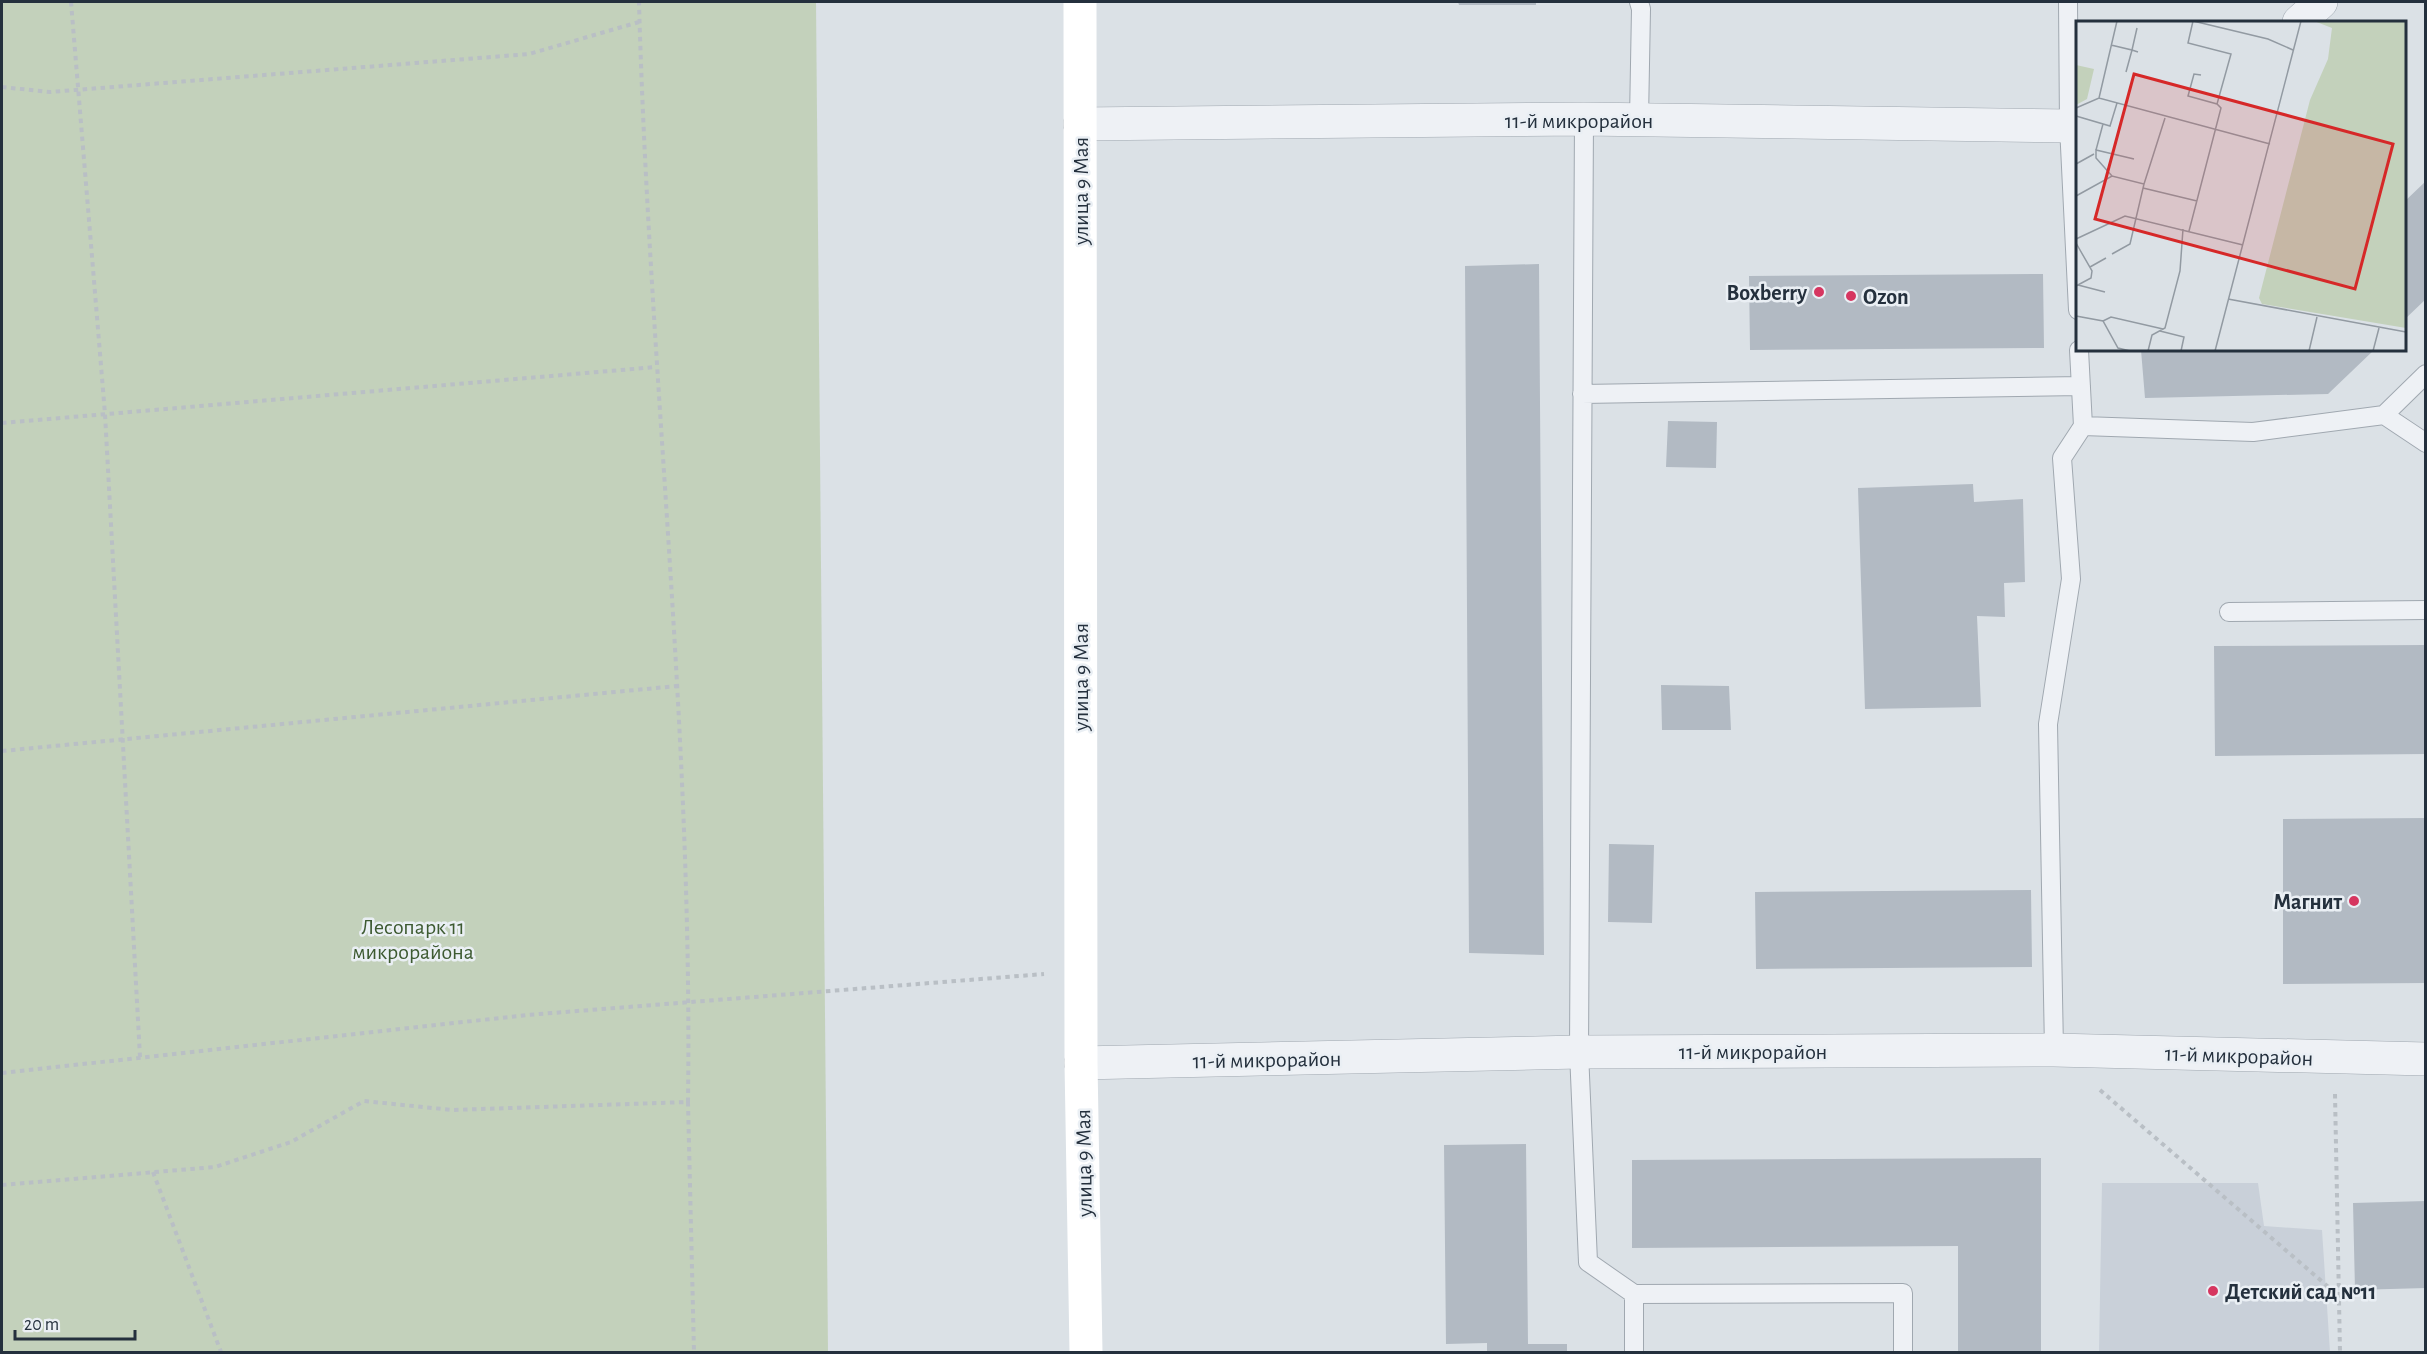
<svg xmlns="http://www.w3.org/2000/svg" width="2427" height="1354" font-family="'Alegreya Sans',sans-serif">
<style>
.built{fill:#c9d0d9}
.green{fill:#c3d1bb}
.building{fill:#b2bac3}
.lines{fill:none;stroke-linecap:round;stroke-linejoin:round}
.service-casing{stroke:#a0a8b0;stroke-width:20}
.minor-casing{stroke:#a0a8b0;stroke-width:34}
.path{stroke:#b9bfc5;stroke-width:4;stroke-dasharray:4.5 4.5;stroke-linecap:butt}
.service{stroke:#eef1f5;stroke-width:18}
.minor{stroke:#eef1f5;stroke-width:33}
.secondary{stroke:#fff;stroke-width:33}
.poi-dot{fill:#d63660;stroke:#eaeff4;stroke-width:2}
.labels{text-anchor:middle;stroke-width:5;stroke-linejoin:round;paint-order:stroke}
.street-label{font-size:22px;fill:#24303d;stroke:#eaeff4}
.poi-label{font-size:22px;font-weight:bold;fill:#24303d;stroke:#eaeff4;text-anchor:end}
.park-label{font-size:22px;fill:#3d5a31;stroke:#eaeff4}
.inset-road{fill:none;stroke:#929aa2;stroke-width:1.5}
.view{fill:#d62828;fill-opacity:0.15;stroke:#d62828;stroke-width:3}
.inset-edge{fill:none;stroke:#24303d;stroke-width:3}
</style>
<rect width="100%" height="100%" fill="#dbe1e6"/>
<path class="built" d="M2102,1183H2258L2264,1226L2322,1230L2330,1352H2099Z"/>
<path class="green" d="M2,2H816L828,1352H2Z"/>
<path class="building" d="M1458,2H1536V5H1459Z
M2426,181V299L2404,320V202Z
M1539,264L1544,955L1469,953L1465,266Z
M2043,274L2044,348L1750,350L1749,276Z
M2141,350H2374L2328,394L2145,398Z
M1668,421L1717,422L1716,468L1666,467Z
M1973,484L1974,502L2023,499L2025,582L2004,583L2005,617L1977,616L1981,707L1865,709L1858,488Z
M2426,645V754L2215,756L2214,646Z
M1661,685L1729,686L1731,730H1662Z
M2426,818V983L2283,984V819Z
M1609,844L1654,845L1652,923L1608,922Z
M2031,890L2032,967L1756,969L1755,892Z
M1526,1144L1528,1344H1567V1352H1487V1343L1446,1344L1444,1145Z
M2041,1158V1352H1958V1246L1632,1248V1160Z
M2426,1201V1288L2355,1290L2353,1203Z"/>
<g class="lines">
<defs>
<path id="service" d="M1639,2L1641,9L1639,119
M2068,2L2069,126L2078,310
M1584,119L1579,1052L1588,1262L1634,1294L1903,1293V1352
M2079,350L2083,426L2253,432L2384,415L2426,374
M1582,394L2081,386
M2384,415L2426,443
M2229,612L2426,610
M2054,1050L2048,724L2071,579L2062,458L2083,426
M1634,1352V1294"/>
<path id="minor" d="M2299,22L2321,2
M1080,124L1584,119L2069,126L2078,124
M1081,1063L1579,1052L2054,1050L2426,1059"/>
</defs>
<use href="#service" class="service-casing"/>
<use href="#minor" class="minor-casing"/>
<path class="path" d="M71,2L105,414L140,1057
M2,87L50,92L529,54L639,22
M2,423L656,367
M2,751L677,686
M2,1073L527,1015L1044,974
M2100,1090L2340,1297
M2335,1094L2340,1352
M688,1102L694,1352
M153,1172L221,1352
M2,1185L215,1167L291,1142L364,1101L452,1110L688,1102C693,735 649,368 639,2"/>
<use href="#service" class="service"/>
<use href="#minor" class="minor"/>
<path class="secondary" d="M1080,2L1081,1063L1086,1352"/>
</g>
<g class="poi-dot">
<circle cx="1819" cy="292" r="6"/>
<circle cx="1851" cy="296" r="6"/>
<circle cx="2354" cy="901" r="6"/>
<circle cx="2213" cy="1291" r="6"/>
</g>
<g class="labels">
<g class="street-label">
<text x="1579" y="128">11-й микрорайон</text>
<text transform="translate(1080 191) rotate(-90)" y="8">улица 9 Мая</text>
<text transform="translate(1080 677) rotate(-90)" y="8">улица 9 Мая</text>
<text x="1753" y="1059">11-й микрорайон</text>
<text transform="translate(2239 1055) rotate(2)" y="8">11-й микрорайон</text>
<text transform="translate(1267 1059) rotate(-1)" y="8">11-й микрорайон</text>
<text transform="translate(1083 1163) rotate(-91)" y="8">улица 9 Мая</text>
</g>
<g class="poi-label">
<text x="1807" y="300">Boxberry</text>
<text x="1863" y="304" text-anchor="start">Ozon</text>
<text x="2342" y="909">Магнит</text>
<text x="2225" y="1299" text-anchor="start">Детский сад №11</text>
</g>
<g class="park-label">
<text x="413" y="934">Лесопарк 11<tspan x="413" dy="25">микрорайона</tspan></text>
</g>
</g>
<g transform="translate(2076 21)">
<rect width="330" height="330" fill="#dbe1e6"/>
<path d="M238,0H330V307L186,283L183,277L234,79L252,38L256,7ZM0,44L18,48L11,78L0,84Z" fill="#c3d1bb"/>
<path class="inset-road" d="M117,0L112,22L155,33L141,83M117,0L192,18L217,29M35,24L56,29L61,7M50,51L56,29L62,31M23,77L41,0M0,87L23,77L194,123M0,95L34,105L41,82M20,129L27,103M0,143L18,133M36,155L20,137V129L58,138M68,163L89,97M67,167L121,180M0,175L36,155L68,163L54,223L36,233M113,210L145,87L141,83L112,75L118,53L125,54M0,218L49,195L167,224M0,222L16,250L15,257L0,265M14,246L30,237M2,264L29,271M152,278L330,311M0,295L27,300L42,327L54,330M27,300L35,296L87,308M84,310L108,316L105,330M72,330L76,314L89,307L104,250L107,208M139,330L225,0M233,330L241,296M297,330L303,307"/>
<path class="view" d="M58,53L317,123L279,268L19,198Z"/>
<rect width="330" height="330" class="inset-edge"/>
</g>
<rect width="2427" height="1354" fill="none" stroke="#24303d" stroke-width="6"/>
<path d="M15 1330v9h120v-9" fill="none" stroke="#24303d" stroke-width="3"/>
<text x="24" y="1330" font-size="18" fill="#24303d" stroke="#eaeff4" stroke-width="4.5" paint-order="stroke">20 m</text>
</svg>
